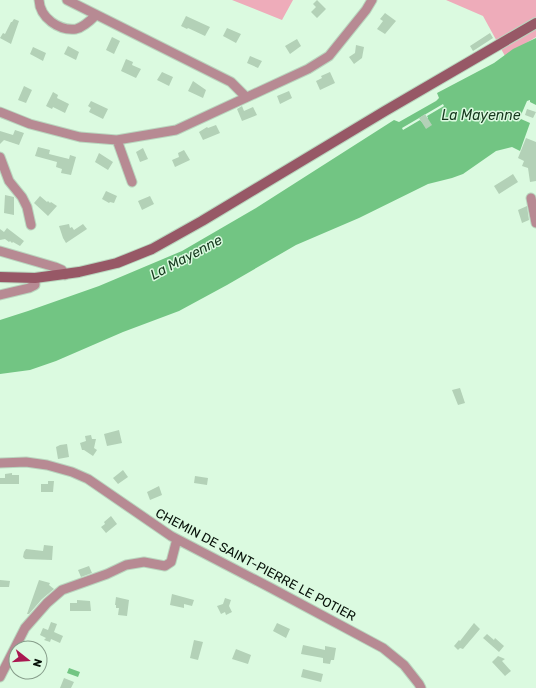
<svg xmlns="http://www.w3.org/2000/svg" width="536" height="688" font-family="Rubik,sans-serif">
<style>
.green{fill:#eeacba}
.water{fill:#72c583;fill-rule:evenodd}
.building{fill:#b3d1b7}
.lines{fill:none;stroke-linecap:round;stroke-linejoin:round}
.street-casing{stroke:#b9d5be;stroke-width:11}
.secondary-casing{stroke:#b9d5be;stroke-width:12}
.street{stroke:#b78a93;stroke-width:9}
.secondary{stroke:#975866;stroke-width:10}
.labels{text-anchor:middle;stroke-width:3;stroke-linejoin:round;paint-order:stroke}
.street-label{font-size:13px;fill:#071109;stroke:#dbfae0}
.water-label{font-size:14px;font-style:italic;fill:#16391e;stroke:#dbfae0}
</style>
<rect width="100%" height="100%" fill="#dbfae0"/>
<path class="green" d="M232,0H293L282,20Z
M446,0H536V37L505,56L483,16Z"/>
<path class="water" d="M536,38V105L530,102V100L527,101L518,122L521,119L530,123L520,151L512,147L496,151L463,174L452,178L428,184L359,218L296,245L227,285L179,311L123,332L56,361L30,370L0,374V320L28,311L99,286L182,251L256,208L394,120L399,122L436,101L439,98L437,93L494,63L513,49ZM443,104L444,106L427,116L428,118L422,122L420,120L403,130L402,128Z
M69,668L80,672L78,677L67,673Z"/>
<path class="building" d="M317,0L326,9L317,18L311,12L316,7L313,4Z
M385,13L396,21L385,34L377,29L383,21L380,19Z
M186,16L210,27L205,36L188,28L187,29L181,26Z
M14,19L19,21L11,44L0,38L3,33L5,34L11,22H12Z
M227,28L241,34L236,43L223,36Z
M490,33L493,38L473,51L470,46Z
M112,37L120,41L114,54L106,50Z
M297,39L301,46L290,54L285,46Z
M356,45L364,47L362,58L354,64L349,57L355,53Z
M68,46L79,52L76,60L64,54Z
M33,47L46,53L43,61L30,54Z
M250,56L262,61L258,68L247,63Z
M126,59L133,62L132,65L141,69L136,78L121,71Z
M162,72L173,77L169,86L157,80Z
M330,72L335,83L320,90L316,81L322,78L321,76Z
M193,81L206,90L203,98L188,91Z
M24,86L32,90L26,103L18,100Z
M289,91L292,98L280,104L277,96Z
M53,92L58,95L57,98L69,104L65,113L53,107L52,109L46,106Z
M91,101L108,109L103,119L89,112L91,108L88,106Z
M242,106L244,111L253,107L257,115L242,121L237,109Z
M527,109L536,112L533,118L525,115Z
M425,114L432,125L426,129L419,118Z
M216,125L220,133L203,140L199,132L207,127L208,128Z
M15,130L24,133L19,145L4,140L0,144V131L13,135Z
M526,138L536,142V181L530,182L528,168L522,166L524,161L518,158Z
M38,147L50,150L49,154L69,159L70,155L76,157L71,175L61,173L62,169L56,167L57,162L35,156Z
M143,148L148,159L140,162L136,152Z
M184,150L190,160L175,167L172,160L179,157L178,153Z
M99,153L113,162L108,170L95,162Z
M513,174L518,182L499,194L494,186Z
M106,191L117,196L114,203L110,202L109,203L102,199Z
M5,195L14,197V215L4,213Z
M40,196L47,202L48,201L50,203L51,202L57,206L48,216L34,203Z
M150,196L154,204L142,210L138,201Z
M527,206L529,220L522,223L518,210Z
M69,224L70,228L72,227L74,230L83,224L87,229L66,243L63,238L59,226Z
M7,228L24,241L20,246L13,242L12,243L10,241L9,242L5,239L0,240V229L4,232Z
M460,388L465,403L458,405L452,390Z
M119,430L122,443L107,446L104,434Z
M91,435L92,439H96L94,448L97,450L93,456L84,450H82L80,443L86,441L85,436Z
M67,444L69,457L58,459L56,447L60,445Z
M123,470L128,477L118,484L113,478Z
M12,473V475H19V484H0V478H5V474Z
M195,476L208,478L207,485L194,483Z
M48,481H54L53,492H41V484H48Z
M159,486L162,495L150,500L147,492Z
M111,516L117,524L106,533L101,527L105,524L104,522Z
M44,545L53,546L52,560L25,559L23,557L24,552L26,549L43,551Z
M89,566L92,573L81,577L78,570Z
M0,580L10,581L9,587H0Z
M39,580L50,583L49,585L54,589L42,599L29,614H27Z
M172,594L194,600L192,606L184,604V608L170,605Z
M116,597L129,600L127,616L118,615L119,608H116V605H115Z
M225,598L231,600L229,606L232,612L226,615L225,612L221,614L217,606L223,604Z
M77,600L90,601L91,611H70V603H77Z
M51,622L57,624L54,632L63,636L60,643L51,639L50,642L44,640L46,638L40,635L43,628L48,630Z
M277,623L290,629L286,638L273,631Z
M474,623L480,629L463,649L460,648L458,650L454,646L459,640L460,641Z
M487,634L494,640L495,638L504,646L499,652L483,638Z
M194,640L203,642L198,660L190,658Z
M303,645L325,650V646L336,648L334,660H331L330,664L323,663V658L301,654Z
M236,649L251,655L248,664L232,659Z
M498,656L505,659L502,661L511,671L505,676L492,662Z
M303,669L323,674L321,682L301,677Z
M64,678L74,682L71,688H60Z"/>
<g class="lines">
<defs>
<path id="street" d="M39,0C40,18 59,31 76,29C84,27 91,20 96,15
M67,0L231,82L246,97
M0,112L30,124L80,137L117,140L176,130L308,69L329,56L366,10L372,0
M117,140L132,182
M0,157L9,181L22,197L27,207L31,225
M531,198L536,223
M0,251L55,267L62,270L65,275
M0,295L29,288L35,285V278
M0,463L26,462L47,465L72,472L88,479L171,536L271,588L383,648L404,665L419,684L421,688
M0,677L25,628L47,603L62,590L107,574L126,565L144,562L165,566L171,562L177,539"/>
<path id="secondary" d="M0,277L35,278L79,272L117,263L152,249L202,221L385,111L536,23"/>
</defs>
<use href="#street" class="street-casing"/>
<use href="#secondary" class="secondary-casing"/>
<use href="#street" class="street"/>
<use href="#secondary" class="secondary"/>
</g>
<g class="labels">
<g class="street-label">
<text transform="translate(256 564) rotate(28)" y="5">CHEMIN DE SAINT-PIERRE LE POTIER</text>
</g>
<g class="water-label">
<text x="481" y="120">La Mayenne</text>
<text transform="translate(186 257) rotate(-28)" y="5">La Mayenne</text>
</g>
</g>
<g transform="translate(28 660) rotate(107)"><circle r="19" fill="#dbfae0" stroke="#869d8a"/>
<path d="M0-3L7 15L0 10L-7 15Z" fill="#a91850"/>
<text y="-6" font-size="11" font-weight="bold" text-anchor="middle" fill="#071109">N</text>
</g>
</svg>
